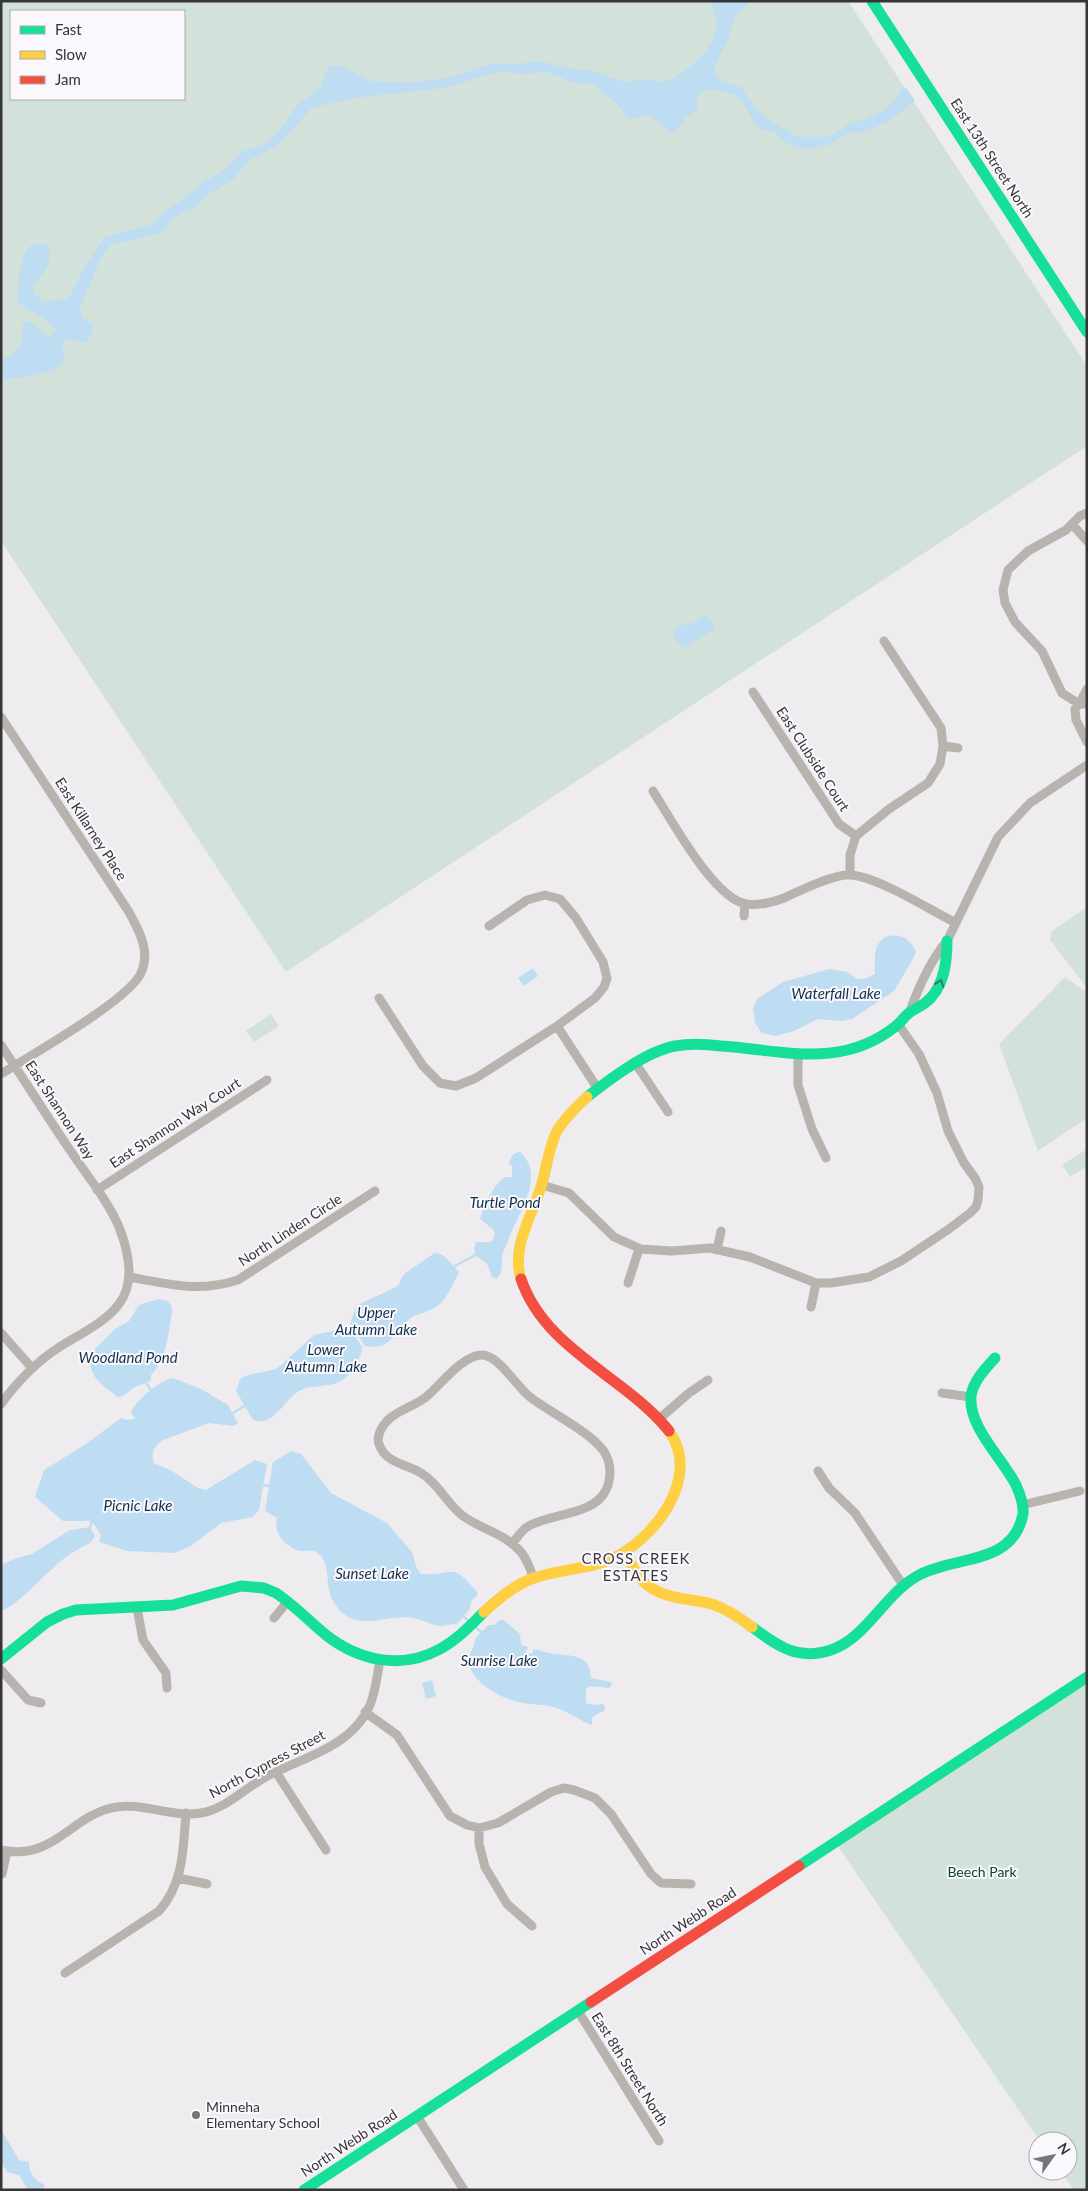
<svg xmlns="http://www.w3.org/2000/svg" width="1088" height="2191" font-family="Lato,sans-serif">
<style>
.green{fill:#d2e2db;fill-rule:evenodd}
.water{fill:#beddf2}
.lines{fill:none;stroke-linecap:round;stroke-linejoin:round}
.stream{stroke:#beddf2;stroke-width:2.5}
.street{stroke:#b7b3ae;stroke-width:9}
.fast{stroke:#16e098;stroke-width:11}
.slow{stroke:#ffcf43;stroke-width:11}
.jam{stroke:#f24e42;stroke-width:11}
.oneway{stroke:#288262}
.poi-dot{fill:#767577;stroke:#fbf8fd;stroke-width:2}
.labels{text-anchor:middle;stroke-width:4;stroke-linejoin:round;paint-order:stroke}
.street-label{font-size:14px;fill:#363536;stroke:#fbf8fd}
.park-label{font-size:14px;fill:#04472f;stroke:#fbf8fd}
.poi-label{font-size:14px;fill:#363536;stroke:#fbf8fd;text-anchor:start}
.water-label{font-size:15px;font-style:italic;fill:#0d3248;stroke:#fbf8fd}
.neighbourhood-label{font-size:15px;letter-spacing:1px;fill:#3b393d;stroke:#fbf8fd}
</style>
<rect width="100%" height="100%" fill="#eeecef"/>
<path class="green" d="M1,1H848L1087,366V446L286,972L1,541ZM11,11H184V99H11Z
M1087,907V988L1050,940L1052,931Z
M1065,977L1087,993V1118L1038,1151L999,1044Z
M271,1014L279,1026L254,1042L246,1031Z
M1087,1149V1166L1070,1177L1062,1165Z
M1087,1679V2190H1074L1061,2171H1068V2141H1040L835,1842Z"/>
<path class="water" d="M711,1H750L735,18L728,39L714,67L717,78L742,88L756,109L780,127L790,131L796,137H828L851,123L866,119L886,109L895,100L903,87L907,89L915,101L888,122L860,133H849L828,145L811,149L797,148L785,142L775,132L761,130L756,126L742,101L733,94L707,89L700,93L697,99V111L687,116L678,129L672,132C662,129 657,119 648,115L632,119L626,117L617,104L594,85L574,83L547,72L521,74L501,71L445,88L354,98L312,108L277,146L249,161L232,181L206,195L197,207L174,217L169,225L158,234L112,244L103,254L96,269L80,308L82,316L86,321L92,323V335L85,343L67,339L62,345L65,360L54,370L32,376L1,380V359C17,357 25,341 22,325L26,321L30,322L50,338L56,329L45,319L19,304C16,292 20,256 29,247C35,242 41,244 48,246C55,261 42,275 33,287L34,293L44,302L69,298L85,266L104,238L152,224L167,210L194,191L200,184L226,169L241,152L268,142L282,127L298,104L321,87L328,67L340,66L371,81L410,83L447,78L492,64H518L539,61L577,70H589L624,82L644,79L662,82L676,77L690,67L705,52L712,41L717,24Z
M707,615L716,628L682,649L673,634L677,626L693,623Z
M888,936C902,934 910,939 916,952L912,961L894,991L852,1019L842,1021L818,1019L794,1031L776,1036L762,1033L755,1023L753,1008L757,999L783,982L829,969L847,972L858,979H864L875,974C875,959 872,943 888,936Z
M533,968L538,976L524,986L518,978Z
M520,1152C542,1171 526,1201 516,1222C511,1232 507,1244 502,1255C502,1262 503,1273 497,1279L492,1277L487,1264L475,1255L474,1248L476,1242H491L494,1237V1230L480,1219C486,1202 491,1188 505,1177H512V1166L509,1164C511,1157 512,1153 520,1152Z
M438,1253L444,1256L459,1272C453,1283 447,1300 436,1307C427,1313 416,1313 408,1320C392,1334 392,1350 365,1346L350,1324L356,1308L362,1303L398,1286L404,1274L433,1254Z
M158,1299L168,1301L172,1307V1312C169,1333 166,1359 151,1375V1380C146,1384 143,1384 137,1386C131,1388 126,1396 120,1397C116,1397 113,1393 110,1391C96,1382 89,1371 89,1355L115,1329L129,1321L139,1305Z
M347,1328H350L362,1347C361,1362 348,1381 333,1384C321,1387 310,1385 299,1391C284,1400 273,1428 253,1420L236,1391L240,1379C252,1371 267,1374 279,1367L314,1335Z
M173,1378L201,1389L228,1405L238,1423L233,1426L209,1423L163,1440C155,1446 150,1453 154,1463L172,1471L198,1488L206,1490L255,1460L267,1464L259,1510L253,1517L221,1523L191,1546L174,1553L127,1551L99,1542L101,1535L92,1521H63L35,1497L44,1470L86,1444L121,1418L127,1420L135,1419L131,1412C137,1399 159,1381 173,1378Z
M291,1451L301,1454L331,1493L387,1523L412,1552L417,1569L421,1574C456,1576 450,1560 477,1592V1596L472,1600L469,1610L457,1624C451,1624 448,1625 442,1626C437,1627 418,1618 409,1617C380,1616 353,1634 333,1601C324,1586 332,1567 319,1554C312,1548 304,1553 297,1550C284,1545 273,1532 277,1518L265,1511L273,1462Z
M90,1527L95,1536C91,1546 79,1547 70,1554C46,1571 28,1597 1,1612V1565L17,1558L32,1554L70,1530Z
M500,1620H504L520,1634L521,1645L528,1647L526,1652L528,1654L532,1653L534,1649C540,1650 547,1653 553,1654C572,1656 591,1654 591,1678L611,1682L612,1684L610,1688L590,1686L586,1689V1703L594,1705L602,1704L605,1706L604,1712H600L592,1718V1725C579,1721 568,1711 554,1707C544,1704 533,1705 523,1703C504,1700 475,1685 469,1665C466,1656 475,1649 475,1639L488,1625H494Z
M432,1680L436,1696L426,1699L422,1683Z
M1,2129L19,2160L29,2162C28,2173 35,2181 45,2185L43,2190H28L19,2175L7,2172L1,2162Z"/>
<g class="lines">
<path class="stream" d="M455,1266L475,1255
M147,1384L151,1390
M233,1413L244,1406
M264,1485L269,1486
M90,1527L92,1521
M464,1617L469,1621
M475,1627L481,1632"/>
<path class="street" d="M1087,513L1080,516L1072,524L1087,541
M1072,524L1066,530L1028,551L1008,570L1003,590L1005,603L1015,622L1042,651L1062,693L1079,704L1087,689
M753,692L839,824L856,836
M1087,704H1079L1075,709L1076,720L1087,742
M1,717L129,912C139,931 151,951 141,973C129,1000 31,1055 1,1074
M943,746L958,748
M653,791C671,819 714,899 746,904C758,906 774,902 784,898C799,891 836,873 852,875C880,878 930,910 956,923
M850,875V855L856,836L889,809L928,783L940,764L943,746L941,728L884,641
M744,916L745,904
M379,998L423,1066L440,1083L456,1086L476,1078L557,1026L595,998L604,987L607,978L603,962L576,918L560,899L545,895L527,900L489,926
M910,1011C919,986 930,961 947,941L998,837L1030,803L1087,765
M557,1026L598,1089
M1,1045C25,1081 48,1118 72,1153C88,1177 108,1201 119,1227C128,1250 136,1282 119,1304C105,1323 78,1335 58,1348C35,1363 17,1382 1,1404
M798,1053V1085L812,1129L826,1158
M636,1064L668,1112
M542,1185L569,1193L614,1237L641,1249L672,1251L710,1248L750,1257L816,1283H831L869,1277L901,1261L949,1229L970,1213L976,1207L978,1200L979,1187L975,1178L964,1163L948,1131L937,1093L919,1054L898,1024
M97,1190L267,1080
M717,1250L721,1231
M129,1277C169,1284 197,1293 238,1280L375,1191
M628,1283L639,1249
M811,1307L816,1283
M1,1333L32,1368
M942,1393L971,1397
M659,1419L689,1393L708,1380
M818,1471L829,1488L855,1513L903,1585
M1022,1505L1080,1491
M512,1544C516,1539 521,1531 527,1527C549,1513 594,1516 606,1490C611,1480 611,1466 607,1457C599,1436 549,1412 530,1397C517,1387 500,1357 483,1355C463,1354 441,1385 426,1397C415,1406 398,1410 388,1420C382,1426 376,1436 379,1444C385,1463 406,1464 421,1473C438,1483 447,1504 463,1516C481,1529 505,1534 520,1551C527,1558 530,1570 534,1578
M137,1608L143,1640L166,1673L167,1688
M274,1618L288,1601
M1,1670L28,1700L41,1703
M365,1712L397,1735L450,1816L467,1825L479,1828L498,1823L551,1792L564,1788L574,1790L595,1798L611,1814L651,1874L661,1883L691,1884
M276,1772L326,1850
M479,1828V1844L485,1867L507,1904L532,1926
M1,1850C52,1861 70,1818 111,1808C141,1801 171,1818 201,1813C225,1809 244,1789 264,1778C301,1757 351,1749 370,1705C376,1690 377,1675 380,1660
M2,1874L7,1851
M178,1878L207,1884
M65,1973L159,1911C184,1883 183,1848 186,1813
M578,2011L659,2141
M417,2116L464,2190"/>
<path class="fast" d="M872,1L1087,332
M587,1097C610,1079 647,1051 675,1046C690,1043 706,1044 721,1046C783,1050 841,1070 896,1026C901,1022 904,1017 909,1013C914,1009 920,1007 925,1003C944,989 947,963 947,941
M752,1627C778,1646 797,1661 831,1650C867,1638 885,1593 919,1575C956,1555 1013,1566 1023,1514C1024,1505 1020,1494 1016,1485C1003,1459 968,1427 971,1396C973,1381 986,1368 995,1358
M1,1659L47,1622L63,1614L76,1610L173,1605L241,1586L264,1588L276,1593C294,1605 309,1621 326,1635C359,1661 402,1670 440,1649C457,1640 471,1625 484,1612
M799,1866L1087,1677
M304,2190L591,2002"/>
<path class="slow" d="M521,1279C511,1247 532,1216 541,1187C547,1168 548,1149 557,1131C565,1118 576,1107 587,1097
M624,1553C631,1563 637,1576 646,1584C665,1600 690,1598 712,1604C727,1609 740,1618 752,1627
M484,1612C498,1599 513,1586 531,1579C555,1570 583,1570 609,1560C653,1542 703,1477 669,1431"/>
<path class="jam" d="M521,1279C545,1350 625,1376 669,1431
M591,2002L799,1866"/>
</g>
<defs><path id="oneway-chevron" d="M-2-3.5L2.5 0L-2 3.5" fill="none" stroke-width="1.6" stroke-linecap="round" stroke-linejoin="round" transform="scale(1.25)"/></defs>
<use class="oneway" href="#oneway-chevron" transform="translate(940 983) rotate(-70)"/>
<circle class="poi-dot" cx="196" cy="2115" r="5"/>
<g class="labels">
<g class="street-label">
<text transform="translate(992 158) rotate(57)" y="5">East 13th Street North</text>
<text transform="translate(813 759) rotate(57)" y="5">East Clubside Court</text>
<text transform="translate(91 829) rotate(57)" y="5">East Killarney Place</text>
<text transform="translate(60 1110) rotate(57)" y="5">East Shannon Way</text>
<text transform="translate(175 1123) rotate(-33)" y="5">East Shannon Way Court</text>
<text transform="translate(290 1230) rotate(-33)" y="5">North Linden Circle</text>
<text transform="translate(267 1764) rotate(-28)" y="5">North Cypress Street</text>
<text transform="translate(688 1921) rotate(-33)" y="5">North Webb Road</text>
<text transform="translate(630 2069) rotate(58)" y="5">East 8th Street North</text>
<text transform="translate(349 2143) rotate(-33)" y="5">North Webb Road</text>
</g>
<g class="park-label">
<text x="982" y="1877">Beech Park</text>
</g>
<g class="poi-label">
<text x="206" y="2112">Minneha<tspan x="206" dy="16">Elementary School</tspan></text>
</g>
<g class="water-label">
<text x="836" y="999">Waterfall Lake</text>
<text x="505" y="1208">Turtle Pond</text>
<text x="376" y="1318">Upper<tspan x="376" dy="17">Autumn Lake</tspan></text>
<text x="326" y="1355">Lower<tspan x="326" dy="17">Autumn Lake</tspan></text>
<text x="128" y="1363">Woodland Pond</text>
<text x="138" y="1511">Picnic Lake</text>
<text x="372" y="1579">Sunset Lake</text>
<text x="499" y="1666">Sunrise Lake</text>
</g>
<g class="neighbourhood-label">
<text x="636" y="1564">CROSS CREEK<tspan x="636" dy="17">ESTATES</tspan></text>
</g>
</g>
<rect width="1088" height="2191" fill="none" stroke="#363536" stroke-width="5"/>
<rect x="10" y="10" width="175" height="90" fill="#fbf8fd" stroke="#acaaad"/>
<rect x="20" y="26" width="25" height="8" fill="#16e098" stroke="#acaaad"/>
<text x="55" y="35" font-size="15" fill="#363536">Fast</text>
<rect x="20" y="51" width="25" height="8" fill="#ffcf43" stroke="#acaaad"/>
<text x="55" y="60" font-size="15" fill="#363536">Slow</text>
<rect x="20" y="76" width="25" height="8" fill="#f24e42" stroke="#acaaad"/>
<text x="55" y="85" font-size="15" fill="#363536">Jam</text>
<g transform="translate(1053 2156) rotate(57)"><circle r="24" fill="#fbf8fd" stroke="#acaaad"/>
<path d="M0-4L9 19L0 12L-9 19Z" fill="#767577"/>
<text y="-8" font-size="14" font-weight="bold" text-anchor="middle" fill="#363536">N</text>
</g>
</svg>
